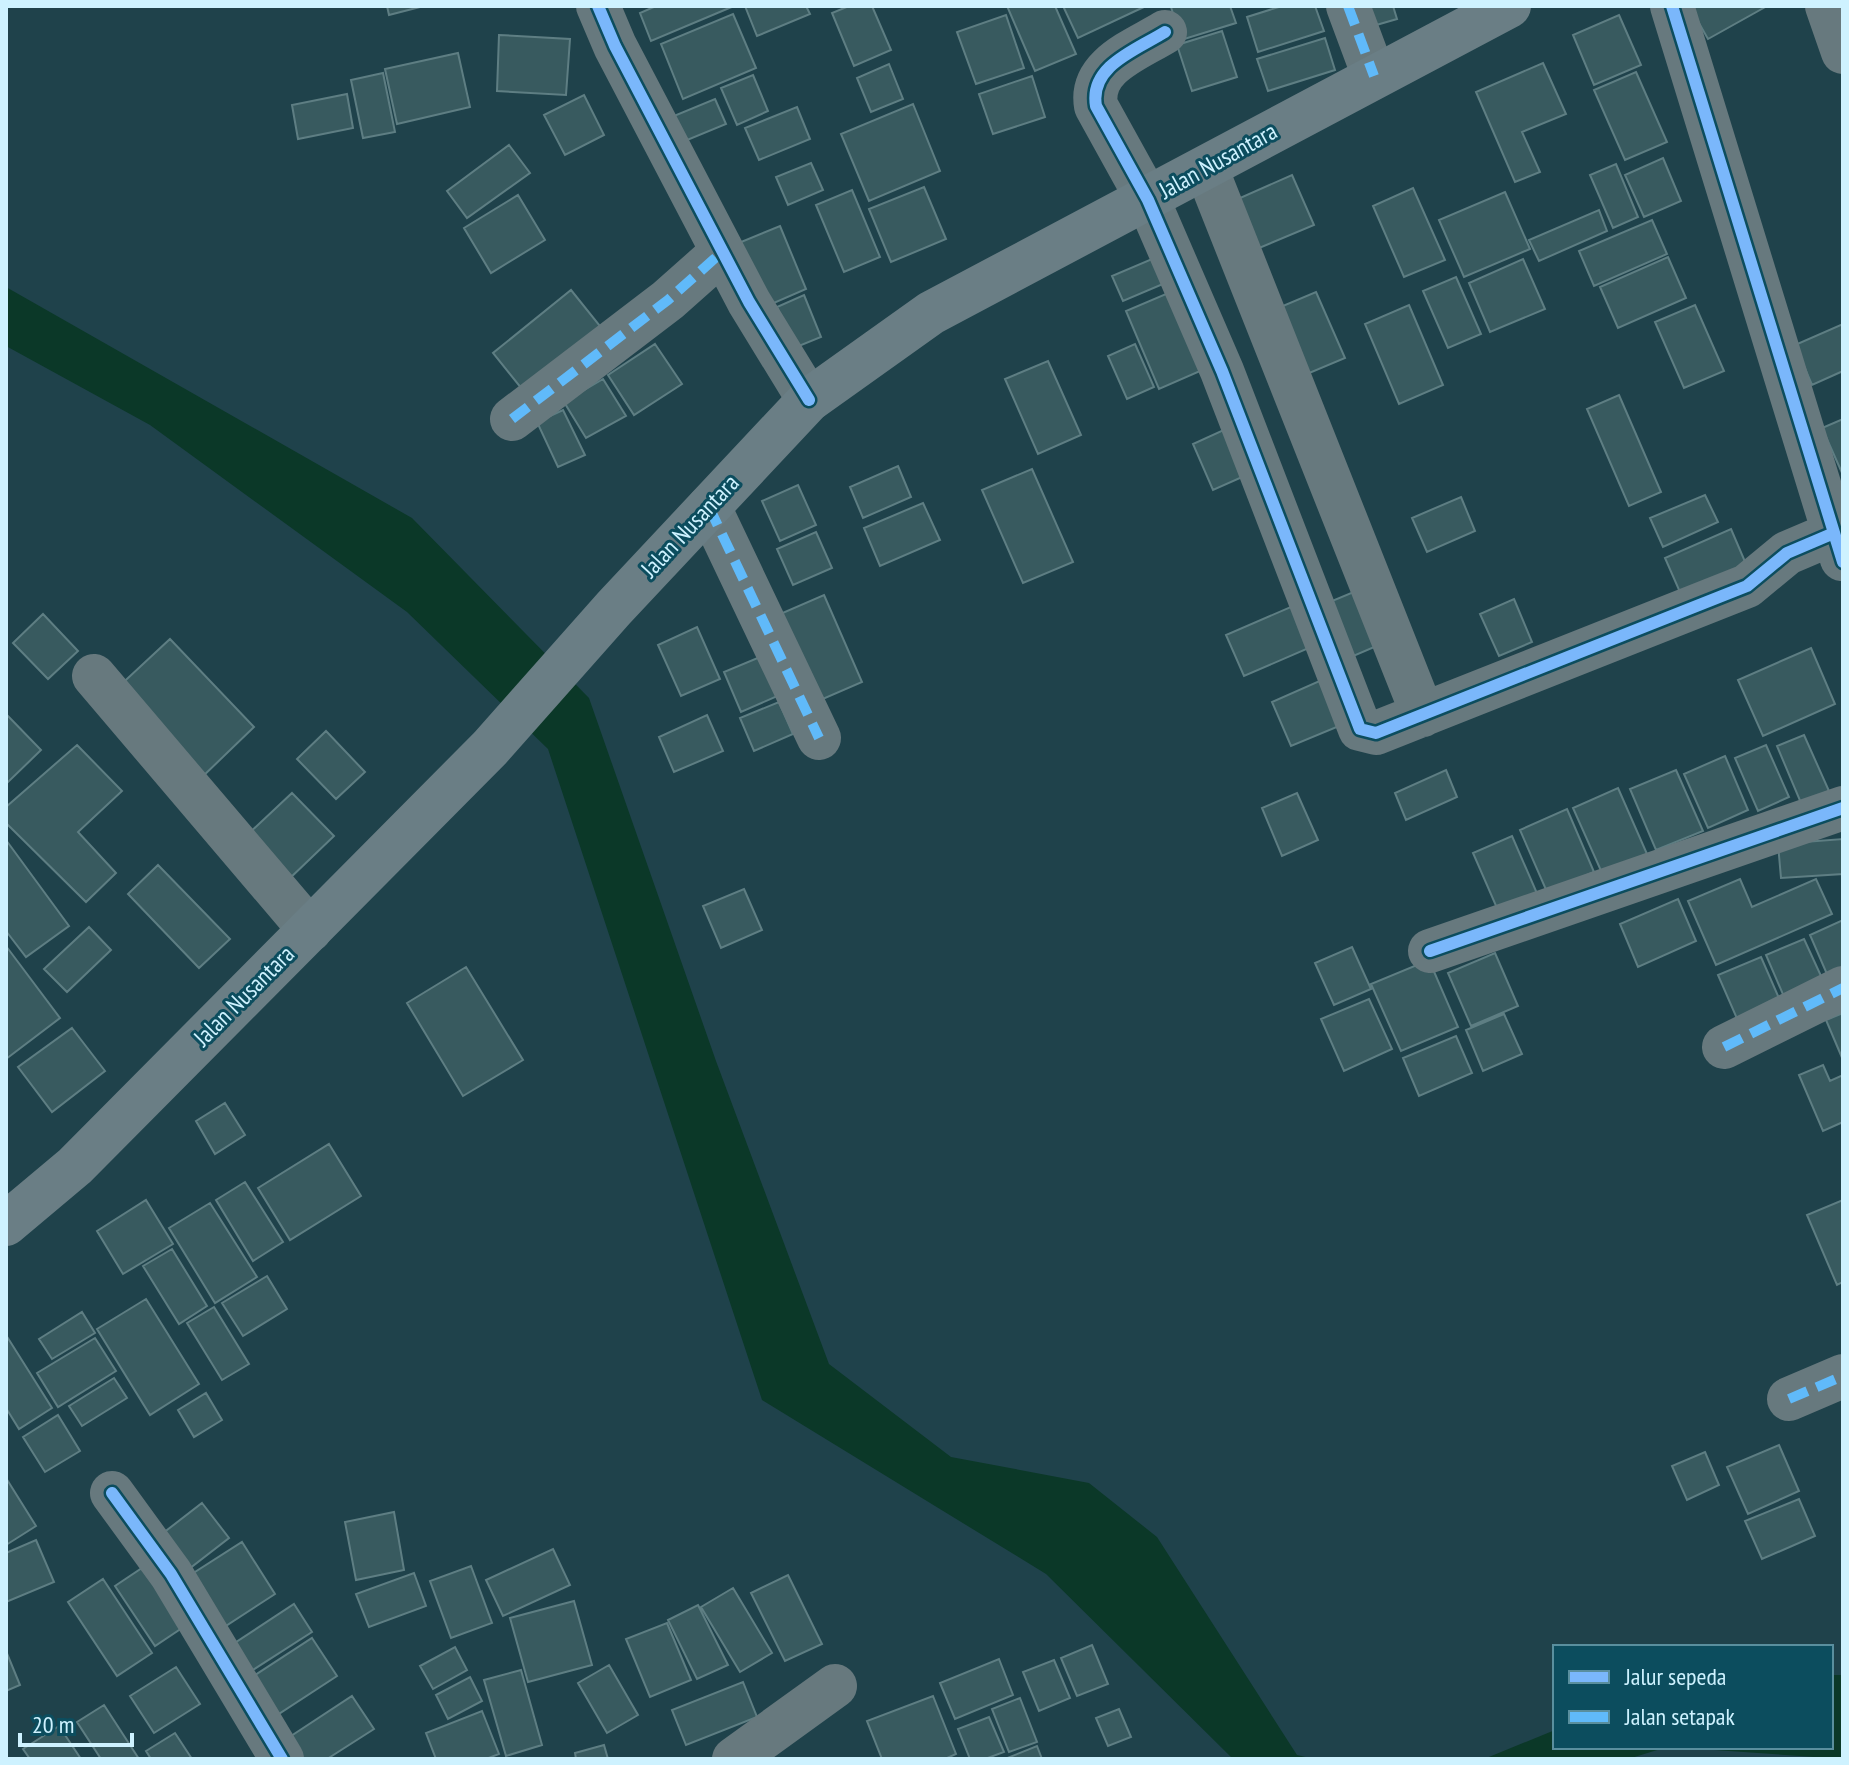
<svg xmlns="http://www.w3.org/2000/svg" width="1849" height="1765" font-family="'PT Sans Narrow',sans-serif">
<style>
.water{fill:#0b3828}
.building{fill:#385a5f;stroke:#5e7e83;stroke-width:2}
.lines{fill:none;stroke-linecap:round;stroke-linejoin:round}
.minor{stroke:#67797e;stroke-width:44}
.highway{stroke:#6a7e85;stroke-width:44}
.quiet{stroke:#60bafa;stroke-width:10;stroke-dasharray:20 10;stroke-linecap:butt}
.cycleway-casing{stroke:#0c4d5e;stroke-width:17}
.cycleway{stroke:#7ab7fb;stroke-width:12}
.labels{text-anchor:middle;stroke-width:6;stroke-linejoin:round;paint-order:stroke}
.street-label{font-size:24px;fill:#cef2ff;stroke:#0c4d5e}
</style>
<rect width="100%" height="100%" fill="#1f424b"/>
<path class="water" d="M6,287L412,518L589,698L716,1061L829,1364L951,1457L1089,1483L1157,1537L1297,1755L1314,1759H1233L1046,1574L762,1400L548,749L407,612L150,425L6,346Z
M1831,1675H1843V1759L1671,1747H1831Z
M1555,1730V1747H1667L1628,1759H1484Z"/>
<path class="building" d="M387,6H424L389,15Z
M656,6H734L651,41L640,13Z
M745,6H806L810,14L757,36Z
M849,6H872L891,50L854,66L832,13Z
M1007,6H1055L1076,54L1035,71Z
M1063,6H1146L1078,38Z
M1230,6L1236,23L1181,40L1171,7Z
M1282,6H1315L1324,31L1258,52L1247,17Z
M1359,6H1393L1397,19L1366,28Z
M1697,6H1767L1708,39L1691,9Z
M733,14L756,68L683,99L661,44Z
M1006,15L1024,68L976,84L957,32Z
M1619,15L1641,65L1594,85L1573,35Z
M1222,31L1237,77L1192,91L1177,45Z
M499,35L570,39L566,95L497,91Z
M1325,38L1335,70L1268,91L1257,59Z
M458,53L470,107L397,124L385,69Z
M1543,63L1566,114L1522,132L1540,172L1515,182L1476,92Z
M889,64L903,99L871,112L857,78Z
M1636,72L1667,142L1625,160L1594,90Z
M383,73L395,132L363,138L351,80Z
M753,75L768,111L737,125L721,88Z
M1032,76L1045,117L993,134L979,94Z
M347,94L353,128L298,139L292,105Z
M584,95L604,135L565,155L544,115Z
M715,99L726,124L680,143L669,118Z
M913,104L940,171L869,201L841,134Z
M797,107L810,139L759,160L745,128Z
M509,145L530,173L467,218L447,191Z
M1663,158L1681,201L1644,217L1625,175Z
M811,163L823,190L788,205L776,177Z
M1616,164L1638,217L1613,228L1590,175Z
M1292,175L1314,225L1252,251L1231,202Z
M924,187L946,239L891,262L869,209Z
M1413,188L1445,260L1404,277L1373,206Z
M852,190L880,257L844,272L816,205Z
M1505,192L1530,249L1464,277L1439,220Z
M518,195L545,240L491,273L464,228Z
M1599,210L1607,231L1539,261L1529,240Z
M1652,220L1667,254L1594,286L1579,251Z
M780,226L806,289L767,306L741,242Z
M1668,257L1686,298L1618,328L1600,287Z
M1152,259L1163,284L1123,301L1112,276Z
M1523,259L1545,309L1490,332L1469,283Z
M1456,277L1481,334L1448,348L1423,291Z
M571,290L604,331L526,394L493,353Z
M1173,291L1207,368L1159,389L1126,311Z
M1316,292L1345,358L1307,374L1278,308Z
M804,295L821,337L794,348L777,307Z
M1409,305L1443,385L1399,404L1365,324Z
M1695,305L1724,371L1684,388L1655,322Z
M1843,324V371L1812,385L1795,345Z
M655,344L682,384L634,415L608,375Z
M1135,344L1154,387L1127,399L1108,356Z
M1048,361L1081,435L1038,454L1005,379Z
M603,379L626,416L586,438L564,402Z
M1619,395L1661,492L1629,506L1587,409Z
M563,410L585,455L558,467L537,422Z
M1843,419V475L1822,428Z
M1228,428L1249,474L1213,490L1193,444Z
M898,466L911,497L863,518L850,487Z
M1032,469L1073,562L1023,583L982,490Z
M798,485L816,525L780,541L762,501Z
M1705,495L1718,522L1663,547L1650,518Z
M1461,497L1475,531L1427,552L1412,518Z
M923,503L940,540L880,566L864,528Z
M1731,529L1749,571L1683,599L1665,558Z
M816,532L832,568L793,585L777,549Z
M1356,591L1379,645L1344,660L1320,606Z
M824,595L862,682L809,705L771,618Z
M1514,599L1532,642L1499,656L1480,614Z
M1300,603L1318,644L1244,676L1226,635Z
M43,614L78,651L48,679L13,643Z
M697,627L720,679L681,696L658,645Z
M170,639L254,727L199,780L114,691Z
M1811,648L1835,704L1763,736L1738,680Z
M765,655L782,694L741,712L724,672Z
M1324,679L1344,724L1291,746L1272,702Z
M779,702L793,734L754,751L740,718Z
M6,714L41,750L6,784Z
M707,715L723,751L674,772L659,737Z
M326,731L365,772L336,799L297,759Z
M1804,735L1829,791L1801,803L1777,746Z
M77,745L122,791L78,832L116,873L86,902L6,823V807Z
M1766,745L1789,797L1758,811L1735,758Z
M1725,756L1748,810L1708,828L1684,774Z
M1446,770L1457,797L1406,820L1395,793Z
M1676,770L1703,831L1656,850L1630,789Z
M1618,788L1647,854L1602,873L1573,808Z
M292,793L334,836L288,880L246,836Z
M1297,793L1318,840L1282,856L1262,808Z
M1567,809L1594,872L1547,892L1520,830Z
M1512,836L1539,898L1500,915L1473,853Z
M1843,839V874L1781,878L1778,844Z
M6,840L69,926L26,957L6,931Z
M158,865L230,939L199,968L128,894Z
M1740,879L1752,907L1816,879L1832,914L1716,965L1688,901Z
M744,889L762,930L721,948L703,906Z
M1678,899L1696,941L1638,967L1620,924Z
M1843,920V984L1833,988L1810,935Z
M89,927L111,950L67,992L44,969Z
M1804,939L1827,989L1788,1006L1766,955Z
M6,946L60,1018L6,1059Z
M1352,947L1371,989L1334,1005L1315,963Z
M1495,953L1518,1006L1471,1026L1448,973Z
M1761,957L1785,1012L1742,1030L1718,975Z
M1429,960L1458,1027L1401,1051L1371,984Z
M466,967L523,1060L463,1096L407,1003Z
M1369,999L1392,1049L1344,1071L1321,1019Z
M1843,1013V1060L1826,1020Z
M1504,1014L1522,1054L1483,1071L1466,1030Z
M72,1028L105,1071L52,1112L18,1067Z
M1456,1036L1472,1073L1419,1096L1403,1058Z
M1823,1065L1830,1081L1843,1075V1122L1823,1131L1799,1075Z
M225,1103L245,1135L215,1154L196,1121Z
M329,1144L361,1196L290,1240L258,1188Z
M245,1182L283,1242L253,1261L216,1200Z
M146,1200L173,1244L123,1274L97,1231Z
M1843,1200V1282L1837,1285L1807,1215Z
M210,1203L257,1277L215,1303L169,1228Z
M172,1249L207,1306L179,1324L143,1266Z
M267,1276L287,1309L243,1336L222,1303Z
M146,1299L199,1384L150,1415L97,1329Z
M214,1307L249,1364L222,1380L187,1323Z
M82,1312L95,1333L52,1359L39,1339Z
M6,1335L52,1408L19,1429L6,1408Z
M95,1338L116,1371L58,1407L37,1373Z
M114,1378L127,1398L82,1426L69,1406Z
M206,1393L222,1420L194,1437L178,1410Z
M58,1415L80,1451L45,1472L23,1437Z
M1779,1445L1799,1491L1748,1514L1727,1467Z
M1705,1452L1719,1485L1687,1500L1672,1466Z
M6,1478L36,1526L6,1545Z
M1799,1499L1815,1536L1762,1559L1745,1521Z
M202,1503L229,1538L185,1572L158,1537Z
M394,1512L404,1570L356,1580L345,1522Z
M36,1540L54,1582L6,1602V1553Z
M242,1542L275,1594L218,1631L184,1579Z
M553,1549L570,1585L503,1616L486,1580Z
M151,1562L191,1622L155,1646L115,1586Z
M471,1566L492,1623L451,1638L430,1581Z
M414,1573L426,1606L369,1627L356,1594Z
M788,1575L822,1644L785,1661L751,1593Z
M103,1579L152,1653L117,1676L68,1602Z
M733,1588L772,1653L740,1672L701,1607Z
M574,1601L592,1665L528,1682L510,1618Z
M294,1604L312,1632L245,1675L227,1648Z
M698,1605L728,1665L697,1679L668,1620Z
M667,1623L691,1680L650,1697L626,1639Z
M312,1638L337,1676L271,1719L246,1681Z
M1092,1645L1108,1684L1077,1696L1061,1658Z
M455,1647L467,1670L433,1689L420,1666Z
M6,1651L20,1685L6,1691Z
M999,1659L1013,1695L955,1719L940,1683Z
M1054,1660L1070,1698L1039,1711L1023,1672Z
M609,1665L638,1715L607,1733L578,1683Z
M176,1667L200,1704L154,1733L130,1696Z
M521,1670L542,1745L506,1756L484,1680Z
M470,1677L482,1701L448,1719L436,1695Z
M743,1682L757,1717L686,1745L672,1710Z
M352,1696L374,1729L327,1759H301L288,1738Z
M933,1696L956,1754L945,1759H882L867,1721Z
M1020,1698L1037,1742L1009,1752L992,1709Z
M104,1705L139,1759H101L77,1722Z
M1119,1709L1131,1737L1108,1746L1096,1718Z
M482,1711L499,1754L486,1759H436L426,1733Z
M989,1717L1004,1752L985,1759H970L958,1729Z
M59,1726L81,1759H30L23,1749Z
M175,1733L192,1759H151L146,1751Z
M604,1745L608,1759H576L575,1753Z
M1037,1746L1042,1759H1005Z"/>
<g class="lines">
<path class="minor" d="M598,6L615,46L749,302L809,400
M1348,6L1374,76
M1672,6L1842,559
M1827,6L1843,52
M1165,32C1136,50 1089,66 1096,106L1148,200L1222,371L1360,729L1376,733L1747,586L1787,553L1834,533
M1206,168L1423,715
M512,419L668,300L722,252
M709,507L819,738
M94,676L310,930
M1430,951L1843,808
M1724,1047L1843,988
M1789,1399L1843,1376
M112,1493L171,1574L282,1759
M734,1759L835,1686"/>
<path class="highway" d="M6,1224L75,1166L490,748L614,608L809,400L931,313L1509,6"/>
<path class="quiet" d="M1348,6L1374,76
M512,419L668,300L722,252
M709,507L819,738
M1724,1047L1843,988
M1789,1399L1843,1376"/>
<defs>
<path id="cycleway" d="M598,6L615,46L749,302L809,400
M1672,6L1843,562
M1165,32C1136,50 1089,66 1096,106L1148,200L1222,371L1360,729L1376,733L1747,586L1787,553L1834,533
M1430,951L1843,808
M112,1493L171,1574L282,1759"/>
</defs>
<use href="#cycleway" class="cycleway-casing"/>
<use href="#cycleway" class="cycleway"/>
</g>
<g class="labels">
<g class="street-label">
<text transform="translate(1218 161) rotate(-29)" y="8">Jalan Nusantara</text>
<text transform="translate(690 526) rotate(-47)" y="8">Jalan Nusantara</text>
<text transform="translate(244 996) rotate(-45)" y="8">Jalan Nusantara</text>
</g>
</g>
<rect width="1849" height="1765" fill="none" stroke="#cef2ff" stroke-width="16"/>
<rect x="1553" y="1645" width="280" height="104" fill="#0c4d5e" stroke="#5a8f9e" stroke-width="2"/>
<rect x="1569" y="1671" width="40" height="12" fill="#7ab7fb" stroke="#5a8f9e" stroke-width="2"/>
<text x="1625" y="1685" font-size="24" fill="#cef2ff">Jalur sepeda</text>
<rect x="1569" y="1711" width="40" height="12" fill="#60bafa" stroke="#5a8f9e" stroke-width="2"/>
<text x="1625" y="1725" font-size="24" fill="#cef2ff">Jalan setapak</text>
<path d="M20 1733v12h112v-12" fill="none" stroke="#cef2ff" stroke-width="4"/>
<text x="32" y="1733" font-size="24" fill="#cef2ff" stroke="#0c4d5e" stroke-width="6" paint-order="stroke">20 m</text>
</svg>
